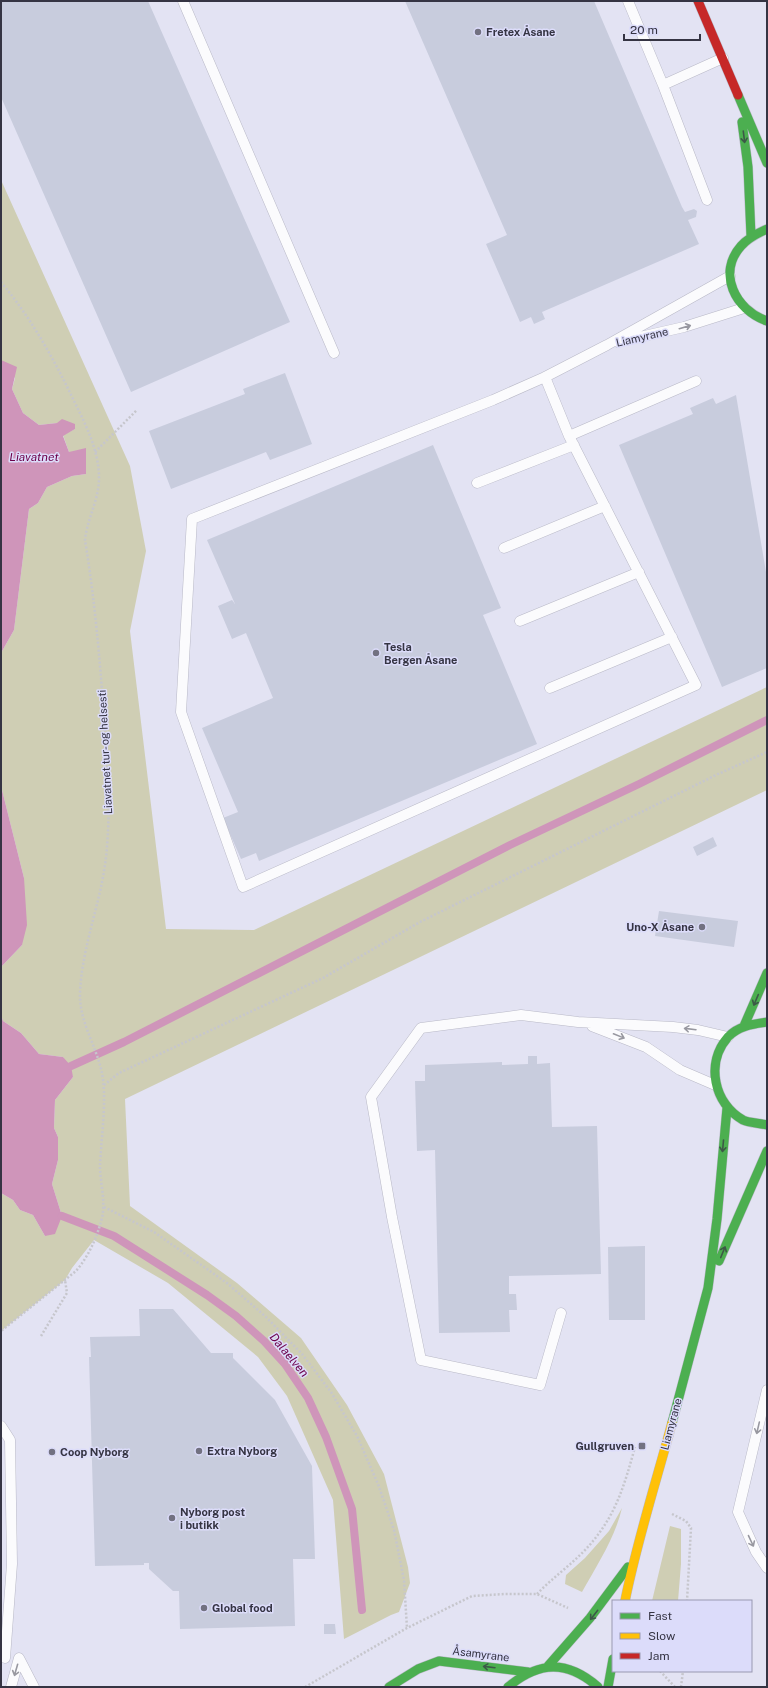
<svg xmlns="http://www.w3.org/2000/svg" width="768" height="1688" font-family="'Public Sans',sans-serif">
<style>
.green{fill:#cfceb4}
.water{fill:#cf95ba}
.lines{fill:none;stroke-linecap:round;stroke-linejoin:round}
.stream{stroke:#cf95ba;stroke-width:8}
.building{fill:#c8ccdd}
.lane-casing{stroke:#b9b9c7;stroke-width:11}
.fast-casing{stroke:#b9b9c7;stroke-width:10}
.slow-casing{stroke:#b9b9c7;stroke-width:10}
.jam-casing{stroke:#b9b9c7;stroke-width:10}
.path{stroke:#c6c6cc;stroke-width:2.5;stroke-dasharray:2 2;stroke-linecap:butt}
.lane{stroke:#fbfbfd;stroke-width:10}
.fast{stroke:#4caf50;stroke-width:9}
.slow{stroke:#ffc107;stroke-width:9}
.jam{stroke:#c62828;stroke-width:9}
.oneway{stroke:#3c5947}
.oneway2{stroke:#9898a0}
.poi-dot{fill:#727181;stroke:#dcdcfa;stroke-width:1.5}
.labels{text-anchor:middle;stroke-width:3;stroke-linejoin:round;paint-order:stroke}
.poi-label{font-size:11px;font-weight:bold;fill:#353443;stroke:#dcdcfa;text-anchor:start}
.street-label{font-size:11px;fill:#353443;stroke:#dcdcfa}
.water-label{font-size:12px;font-style:italic;fill:#6c004a;stroke:#dcdcfa}
</style>
<rect width="100%" height="100%" fill="#e3e3f3"/>
<path class="green" d="M1,180L130,466L146,551L130,631L166,929L254,930L767,687V790L125,1099L130,1206L237,1283L301,1338L347,1405L384,1474L408,1567L410,1583L399,1612L391,1615L344,1639L333,1500L287,1396L258,1357L168,1283L94,1240L72,1268L65,1280L1,1331V1193L13,1200L20,1210L33,1215L45,1236L62,1216L52,1184L58,1160V1137L54,1128L55,1100L73,1077L63,1057L39,1054L21,1033L3,1021L1,1015V967L22,945L24,878L1,786V653L14,630L29,509L38,503L47,487L72,476L86,474L69,452L63,435L75,429L57,423L39,425L23,413L12,389L15,378L1,360L2,325L1,322Z
M622,1508C615,1538 597,1565 582,1592L565,1584L566,1575L585,1558L609,1531Z
M670,1526L681,1529V1564L678,1601H652Z"/>
<path class="water" d="M1,360L17,367L12,389L23,413L39,425L57,423L62,419L75,424V429L63,436L69,452L86,448V474L72,476L47,487L38,503L29,509L14,630L1,653Z
M1,786L24,878L27,925L22,945L1,967Z
M1,1015L3,1021L21,1033L39,1054L63,1057L71,1066L73,1077L55,1100L54,1128L58,1137V1160L52,1184L62,1216L55,1234L45,1236L33,1215L20,1210L13,1200L1,1193Z"/>
<g class="lines">
<path class="stream" d="M71,1066L124,1042L510,845L639,784L767,720
M62,1216L114,1236L207,1295L236,1316L264,1341L285,1364L308,1398L326,1437L352,1509L362,1610"/>
</g>
<path class="building" d="M1,1H148L290,322L131,392L1,97Z
M405,1H594L682,207L685,212L694,209L697,211L696,217L688,220L699,244L542,312L545,319L534,324L531,317L520,322L486,244L507,235Z
M285,373L312,444L270,460L266,452L171,489L149,431L245,394L243,389Z
M736,395L767,578V668L722,687L619,445L693,414L690,408L713,398L716,404Z
M433,445L501,608L483,615L537,744L259,861L256,853L241,859L223,818L238,812L202,728L273,698L246,633L232,639L218,606L232,600L235,604L207,540Z
M713,837L717,846L697,856L693,847Z
M659,911L738,921L734,947L655,936Z
M528,1056H537V1064L550,1063L552,1127L597,1126L601,1274L509,1276V1294H516L517,1310H509L510,1332L439,1333L435,1150L417,1151L415,1081H425V1065L502,1062V1065L528,1064Z
M645,1246V1320H609L608,1247Z
M139,1309H173L211,1353H233V1358L275,1400L312,1466L315,1559H293L295,1626L180,1629L179,1591H173L149,1569V1563H144V1565L95,1566L89,1357H91L90,1337L140,1336Z
M324,1624H335L336,1634H324Z"/>
<g class="lines">
<defs>
<path id="lane" d="M183,1L334,353
M628,1L663,85L707,200
M663,85L723,58
M618,342L684,327L744,308
M545,377L569,436L696,685L243,887L181,712L192,519L493,400L545,377L607,345L730,276
M569,436L696,381
M477,483L574,445
M504,548L605,506
M520,621L639,572
M550,688L672,637
M592,1026L646,1047L680,1070L715,1085
M561,1313L540,1385L421,1360L392,1217L371,1097L421,1028L521,1015L578,1022L673,1027L698,1030L728,1037
M767,1390L738,1512L756,1552L767,1568
M1,1426L10,1440L12,1564L5,1658
M11,1687L19,1658L34,1687"/>
<path id="fast" d="M738,95L767,163
M742,122L748,167L751,236
M767,229C758,233 748,238 741,246C717,273 735,310 767,321
M767,1022C753,1024 738,1026 728,1037C705,1063 714,1104 743,1120C749,1123 760,1123 767,1125
M744,1026L767,973
M719,1261L767,1151
M672,1423L708,1288L717,1219L727,1108
M548,1666L590,1618L628,1567
M389,1687L418,1669L439,1661L528,1672
M508,1687C539,1661 567,1660 598,1687
M608,1687L613,1659"/>
<path id="slow" d="M625,1601C637,1541 656,1482 672,1423"/>
<path id="jam" d="M698,1L738,95"/>
</defs>
<use href="#lane" class="lane-casing"/>
<use href="#fast" class="fast-casing"/>
<use href="#slow" class="slow-casing"/>
<use href="#jam" class="jam-casing"/>
<path class="path" d="M1,282C31,318 54,359 74,401C86,425 99,451 99,478C99,500 87,519 85,540C94,595 99,649 103,704C107,751 111,799 107,846C104,896 82,943 80,993C79,1020 95,1044 101,1069C108,1095 101,1138 100,1166C100,1183 106,1201 102,1218C97,1237 89,1256 76,1271L1,1331
M95,452L137,410
M104,1085L119,1073L323,978L420,922L716,775L767,752
M104,1207L154,1232L227,1283L266,1317L302,1354L331,1392L357,1436L378,1484L394,1530L404,1580L407,1628
M41,1336L67,1293L65,1280
M672,1514L686,1521L691,1528L687,1601
M537,1594C554,1576 577,1561 593,1541C617,1512 625,1483 635,1447
M660,1671L675,1687
M305,1687L407,1628L472,1596L504,1594H537L568,1608
M681,1687L683,1671"/>
<use href="#lane" class="lane"/>
<use href="#fast" class="fast"/>
<use href="#slow" class="slow"/>
<use href="#jam" class="jam"/>
</g>
<defs><path id="oneway-shaft" d="M-6 0H5M1.5-3L5.5 0L1.5 3" fill="none" stroke-width="1.6" stroke-linecap="round" stroke-linejoin="round"/></defs>
<g class="oneway">
<use href="#oneway-shaft" transform="translate(744 137) rotate(83)"/>
<use href="#oneway-shaft" transform="translate(756 1000) rotate(113)"/>
<use href="#oneway-shaft" transform="translate(723 1146) rotate(95)"/>
<use href="#oneway-shaft" transform="translate(723 1252) rotate(-68)"/>
<use href="#oneway-shaft" transform="translate(594 1615) rotate(128)"/>
<use href="#oneway-shaft" transform="translate(489 1667) rotate(-173)"/>
</g>
<g class="oneway2">
<use href="#oneway-shaft" transform="translate(685 327) rotate(-16)"/>
<use href="#oneway-shaft" transform="translate(690 1029) rotate(-173)"/>
<use href="#oneway-shaft" transform="translate(619 1036) rotate(22)"/>
<use href="#oneway-shaft" transform="translate(758 1428) rotate(103)"/>
<use href="#oneway-shaft" transform="translate(751 1541) rotate(65)"/>
<use href="#oneway-shaft" transform="translate(16 1670) rotate(106)"/>
</g>
<g class="poi-dot">
<circle cx="478" cy="32" r="4"/>
<circle cx="376" cy="653" r="4"/>
<circle cx="702" cy="927" r="4"/>
<rect x="638" y="1442" width="8" height="8" rx="2"/>
<circle cx="199" cy="1451" r="4"/>
<circle cx="52" cy="1452" r="4"/>
<circle cx="172" cy="1518" r="4"/>
<circle cx="204" cy="1608" r="4"/>
</g>
<g class="labels">
<g class="poi-label">
<text x="486" y="36">Fretex Åsane</text>
<text x="384" y="651">Tesla<tspan x="384" dy="13">Bergen Åsane</tspan></text>
<text x="694" y="931" text-anchor="end">Uno-X Åsane</text>
<text x="634" y="1450" text-anchor="end">Gullgruven</text>
<text x="207" y="1455">Extra Nyborg</text>
<text x="60" y="1456">Coop Nyborg</text>
<text x="180" y="1516">Nyborg post<tspan x="180" dy="13">i butikk</tspan></text>
<text x="212" y="1612">Global food</text>
</g>
<g class="street-label">
<text transform="translate(642 337) rotate(-13)" y="4">Liamyrane</text>
<text transform="translate(105 752) rotate(-93)" y="4">Liavatnet tur- og helsesti</text>
<text transform="translate(671 1424) rotate(-75)" y="4">Liamyrane</text>
<text transform="translate(481 1654) rotate(7)" y="4">Åsamyrane</text>
</g>
<g class="water-label">
<text x="34" y="461">Liavatnet</text>
<text transform="translate(289 1355) rotate(50)" y="4">Dalaelven</text>
</g>
</g>
<rect width="768" height="1688" fill="none" stroke="#353443" stroke-width="4"/>
<rect x="612" y="1600" width="140" height="72" fill="#dcdcfa" stroke="#9999b1"/>
<rect x="620" y="1613" width="20" height="6" fill="#4caf50" stroke="#9999b1"/>
<text x="648" y="1620" font-size="12" fill="#353443">Fast</text>
<rect x="620" y="1633" width="20" height="6" fill="#ffc107" stroke="#9999b1"/>
<text x="648" y="1640" font-size="12" fill="#353443">Slow</text>
<rect x="620" y="1653" width="20" height="6" fill="#c62828" stroke="#9999b1"/>
<text x="648" y="1660" font-size="12" fill="#353443">Jam</text>
<path d="M624 34v6h76v-6" fill="none" stroke="#353443" stroke-width="2"/>
<text x="630" y="34" font-size="12" fill="#353443" stroke="#dcdcfa" stroke-width="3" paint-order="stroke">20 m</text>
</svg>
